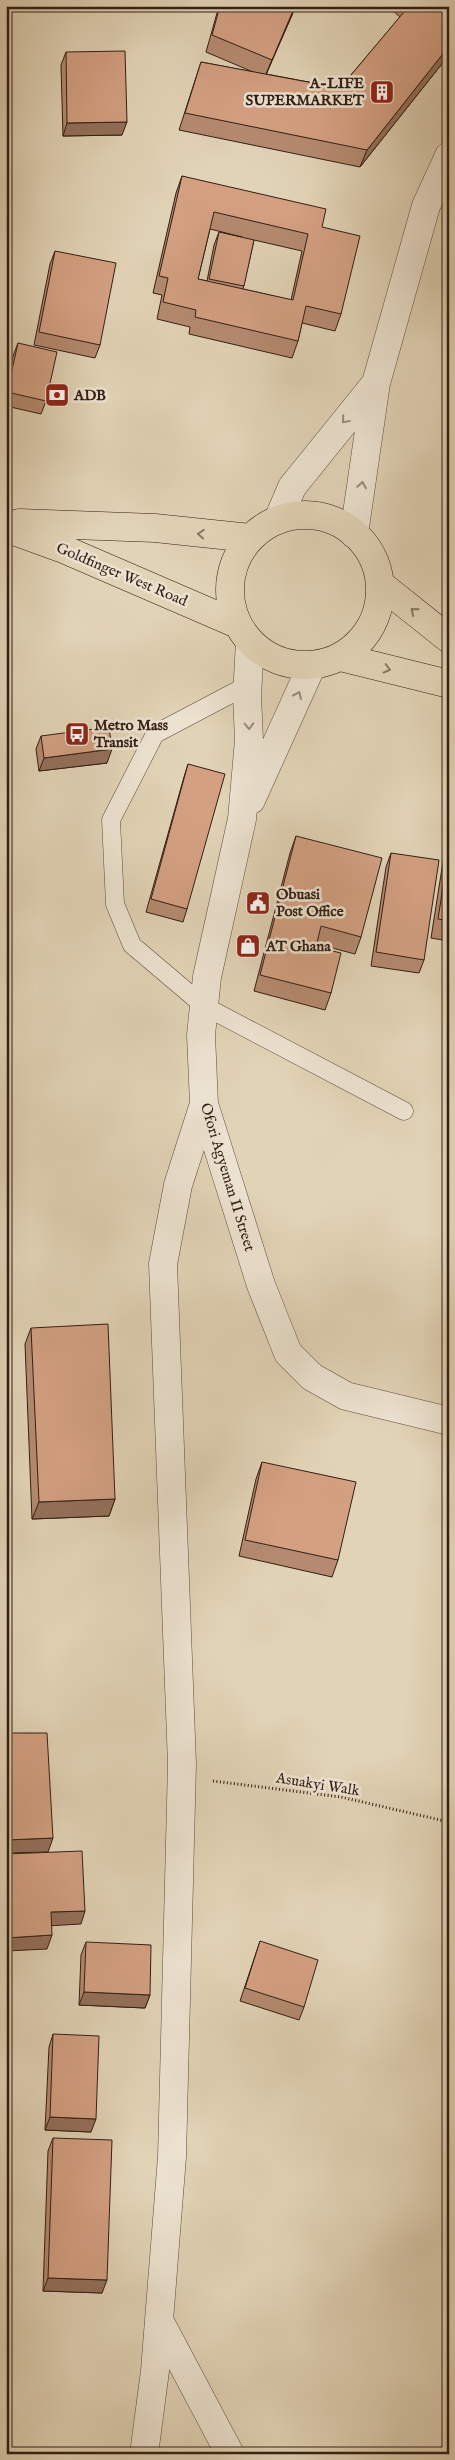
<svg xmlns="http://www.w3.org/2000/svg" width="455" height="2460" font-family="'IM FELL English',serif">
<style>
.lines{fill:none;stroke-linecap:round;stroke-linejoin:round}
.service-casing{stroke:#5e4b3c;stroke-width:19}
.minor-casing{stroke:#5e4b3c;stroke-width:29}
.primary-casing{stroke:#321e14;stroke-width:29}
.path{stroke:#321e14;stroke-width:3;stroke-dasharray:1 2.5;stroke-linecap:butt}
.service{stroke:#ece2d0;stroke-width:18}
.minor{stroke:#ece2d0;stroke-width:28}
.primary{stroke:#e1d3b6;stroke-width:28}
.wall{fill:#b58a70;stroke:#321e14;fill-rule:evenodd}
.shaded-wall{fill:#94705b;stroke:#321e14}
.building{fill:#d3a082;stroke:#321e14;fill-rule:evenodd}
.oneway{stroke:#988a7b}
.oneway2{stroke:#8a7865}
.labels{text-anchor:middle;stroke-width:5;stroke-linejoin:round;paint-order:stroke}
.poi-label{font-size:15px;font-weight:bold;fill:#321e14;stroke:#ece2d0;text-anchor:start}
.street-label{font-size:15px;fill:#321e14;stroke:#ece2d0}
</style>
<rect width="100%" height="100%" fill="#e1d3b6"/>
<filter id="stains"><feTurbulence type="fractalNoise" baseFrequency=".004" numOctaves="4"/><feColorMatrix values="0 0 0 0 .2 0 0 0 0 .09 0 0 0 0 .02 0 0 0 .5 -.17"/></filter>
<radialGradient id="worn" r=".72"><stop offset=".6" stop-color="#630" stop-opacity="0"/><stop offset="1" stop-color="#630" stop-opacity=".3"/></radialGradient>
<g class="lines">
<defs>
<path id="service" d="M248,685L155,734L111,820L115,904L132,945L204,1006L404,1111"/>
<path id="minor" d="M278,520L292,487L376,383
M354,534L376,383L426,206L449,156
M250,642L247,696L249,740L242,819L207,977L201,1035L204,1104L261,1285L288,1353L312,1377L346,1396L449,1421
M251,800L312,665
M159,2320L230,2454
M144,2454L155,2371L172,2157L182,1764L163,1264L178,1185L204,1104"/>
<path id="primary" d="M230 590a75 75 0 1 1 150 0a75 75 0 1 1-150 0Z
M19,523L155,528L250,538
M6,528L61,548L237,624
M380,584L449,639
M340,657L449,684"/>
</defs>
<use href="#service" class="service-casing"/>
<use href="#minor" class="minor-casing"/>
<use href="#primary" class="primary-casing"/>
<path class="path" d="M213,1781L341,1797L449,1822"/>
<use href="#service" class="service"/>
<use href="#minor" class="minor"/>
<use href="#primary" class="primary"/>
</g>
<path class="wall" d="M219,6H296L266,74L340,88L400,17L387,6H449V55L360,167L179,130L201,62L253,72L206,52Z
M66,52L122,135L63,136L61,65Z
M182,176L322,227L341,314L335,331L302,323L298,341L292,358L189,334L190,327L157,319L162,295L153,293L176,193ZM210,229L242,237L219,232L214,245L207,281L198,279ZM254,240L302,251L291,300L243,289Z
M55,251L100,345L95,358L34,345L50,264Z
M18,343L46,401L41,414L6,406V388L13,356Z
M41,736L107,763L39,771L36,749Z
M188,764L187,909L183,922L146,912L184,777Z
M449,827V941L431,938L448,830Z
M296,836L361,937L355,954L317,944L316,947L331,993L325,1010L254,991L290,853Z
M391,853L424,960L419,973L371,966L386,867Z
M31,1328L115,1499L109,1516L32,1519L25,1344Z
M262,1462L338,1560L332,1577L239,1556L256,1479Z
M260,1941L304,2007L299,2020L240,2001Z
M86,1942L150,1995L145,2008L79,2005L81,1955Z
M53,2034L91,2132L45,2130L49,2047Z
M53,2138L102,2293L43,2291L48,2151Z"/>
<path class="shaded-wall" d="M295,6H296L265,77L272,60Z
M449,46V55L360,167L367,150Z
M127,122L122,135L63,136L67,123Z
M112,749L107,763L39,771L44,758Z
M115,1499L109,1516L32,1519L39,1502Z
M53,1838L48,1852L6,1853V1840Z
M85,1911L81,1924L46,1926L51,1912Z
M52,1935L47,1949L6,1951V1938Z
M84,1992L150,1995L145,2008L79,2005Z
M50,2117L96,2119L91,2132L45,2130Z
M48,2278L107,2280L102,2293L43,2291Z"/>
<path class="building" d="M220,6H295L272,60L212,35Z
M409,6H449V46L367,150L185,113L201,62L340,88Z
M125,51L127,122L67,123L66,52Z
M182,176L326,209L322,227L360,236L341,314L306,306L298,341L195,317L196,310L163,302L168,278L159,276ZM214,212L308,234L293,300L198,279Z
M219,232L254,240L244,286L209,279Z
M55,251L116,263L100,345L39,332Z
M18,343L57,352L46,401L7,392Z
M109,727L112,749L44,758L41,736Z
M188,764L225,774L187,909L151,899Z
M296,836L382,858L361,937L321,926L316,947L341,953L331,993L260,975Z
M449,848V921L438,919Z
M391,853L439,860L424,960L376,952Z
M108,1324L115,1499L39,1502L31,1328Z
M262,1462L356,1482L338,1560L245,1540Z
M6,1733H47L53,1838L6,1840Z
M82,1851L85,1911L51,1912L52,1935L6,1938V1854Z
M260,1941L318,1960L304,2007L245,1988Z
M86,1942L151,1945L150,1995L84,1992Z
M53,2034L99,2036L96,2119L50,2117Z
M53,2138L112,2140L107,2280L48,2278Z"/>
<defs><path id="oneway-chevron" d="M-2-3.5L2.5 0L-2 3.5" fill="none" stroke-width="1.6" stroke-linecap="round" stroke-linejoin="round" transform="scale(1.25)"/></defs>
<g class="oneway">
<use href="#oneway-chevron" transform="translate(345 420) rotate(130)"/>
<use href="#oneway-chevron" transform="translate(362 485) rotate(-81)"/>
<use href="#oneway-chevron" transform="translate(298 695) rotate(-66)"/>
<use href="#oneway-chevron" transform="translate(249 726) rotate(88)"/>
</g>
<g class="oneway2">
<use href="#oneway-chevron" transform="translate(201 534) rotate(-175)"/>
<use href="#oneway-chevron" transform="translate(414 611) rotate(-141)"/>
<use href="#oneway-chevron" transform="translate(387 669) rotate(14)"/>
</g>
<defs>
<symbol id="building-square" viewBox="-11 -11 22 22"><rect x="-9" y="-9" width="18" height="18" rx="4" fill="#8f2418" stroke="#ece2d0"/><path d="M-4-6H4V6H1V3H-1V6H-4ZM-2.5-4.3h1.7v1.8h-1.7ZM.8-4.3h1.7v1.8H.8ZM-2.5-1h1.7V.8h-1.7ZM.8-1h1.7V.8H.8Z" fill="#fff"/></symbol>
<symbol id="bank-square" viewBox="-11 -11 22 22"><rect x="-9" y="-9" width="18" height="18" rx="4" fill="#8f2418" stroke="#ece2d0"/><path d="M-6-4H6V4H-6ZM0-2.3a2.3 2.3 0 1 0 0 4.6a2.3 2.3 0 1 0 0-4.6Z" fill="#fff"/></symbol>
<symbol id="bus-square" viewBox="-11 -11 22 22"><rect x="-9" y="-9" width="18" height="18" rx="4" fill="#8f2418" stroke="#ece2d0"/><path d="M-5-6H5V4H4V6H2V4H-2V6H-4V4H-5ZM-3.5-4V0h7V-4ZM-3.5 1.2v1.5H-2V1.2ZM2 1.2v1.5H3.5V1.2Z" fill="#fff"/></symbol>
<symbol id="civic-square" viewBox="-11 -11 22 22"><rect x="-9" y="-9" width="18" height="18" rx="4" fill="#8f2418" stroke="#ece2d0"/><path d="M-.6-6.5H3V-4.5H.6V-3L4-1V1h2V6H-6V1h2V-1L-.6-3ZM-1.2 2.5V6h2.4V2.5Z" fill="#fff"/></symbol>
<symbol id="shop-square" viewBox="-11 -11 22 22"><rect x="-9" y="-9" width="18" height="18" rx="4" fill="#8f2418" stroke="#ece2d0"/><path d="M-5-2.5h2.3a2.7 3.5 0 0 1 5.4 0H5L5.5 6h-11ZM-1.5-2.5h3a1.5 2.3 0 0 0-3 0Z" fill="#fff"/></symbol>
</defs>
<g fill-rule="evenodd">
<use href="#building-square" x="368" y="78" width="28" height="28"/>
<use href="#bank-square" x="43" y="381" width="28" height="28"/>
<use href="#bus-square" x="63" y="720" width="28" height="28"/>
<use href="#civic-square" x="244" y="889" width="28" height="28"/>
<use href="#shop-square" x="234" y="932" width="28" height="28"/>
</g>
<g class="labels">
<g class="poi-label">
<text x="364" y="88" text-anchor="end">A-LIFE<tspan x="364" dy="17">SUPERMARKET</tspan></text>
<text x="74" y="400">ADB</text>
<text x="94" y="730">Metro Mass<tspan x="94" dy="17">Transit</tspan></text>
<text x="276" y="899">Obuasi<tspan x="276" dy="17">Post Office</tspan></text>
<text x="266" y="951">AT Ghana</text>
</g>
<g class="street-label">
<text transform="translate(122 574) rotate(23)" y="5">Goldfinger West Road</text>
<text transform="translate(228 1177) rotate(73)" y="5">Ofori Agyeman II Street</text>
<text transform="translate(318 1784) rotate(9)" y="5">Asuakyi Walk</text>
</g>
</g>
<rect width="455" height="2460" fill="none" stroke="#e1d3b6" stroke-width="25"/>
<rect x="8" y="8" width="440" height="2445" fill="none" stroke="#321e14" stroke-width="2.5"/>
<rect x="12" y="12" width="430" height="2435" fill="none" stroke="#321e14"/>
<rect width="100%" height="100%" filter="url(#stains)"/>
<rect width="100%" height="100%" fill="url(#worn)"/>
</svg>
